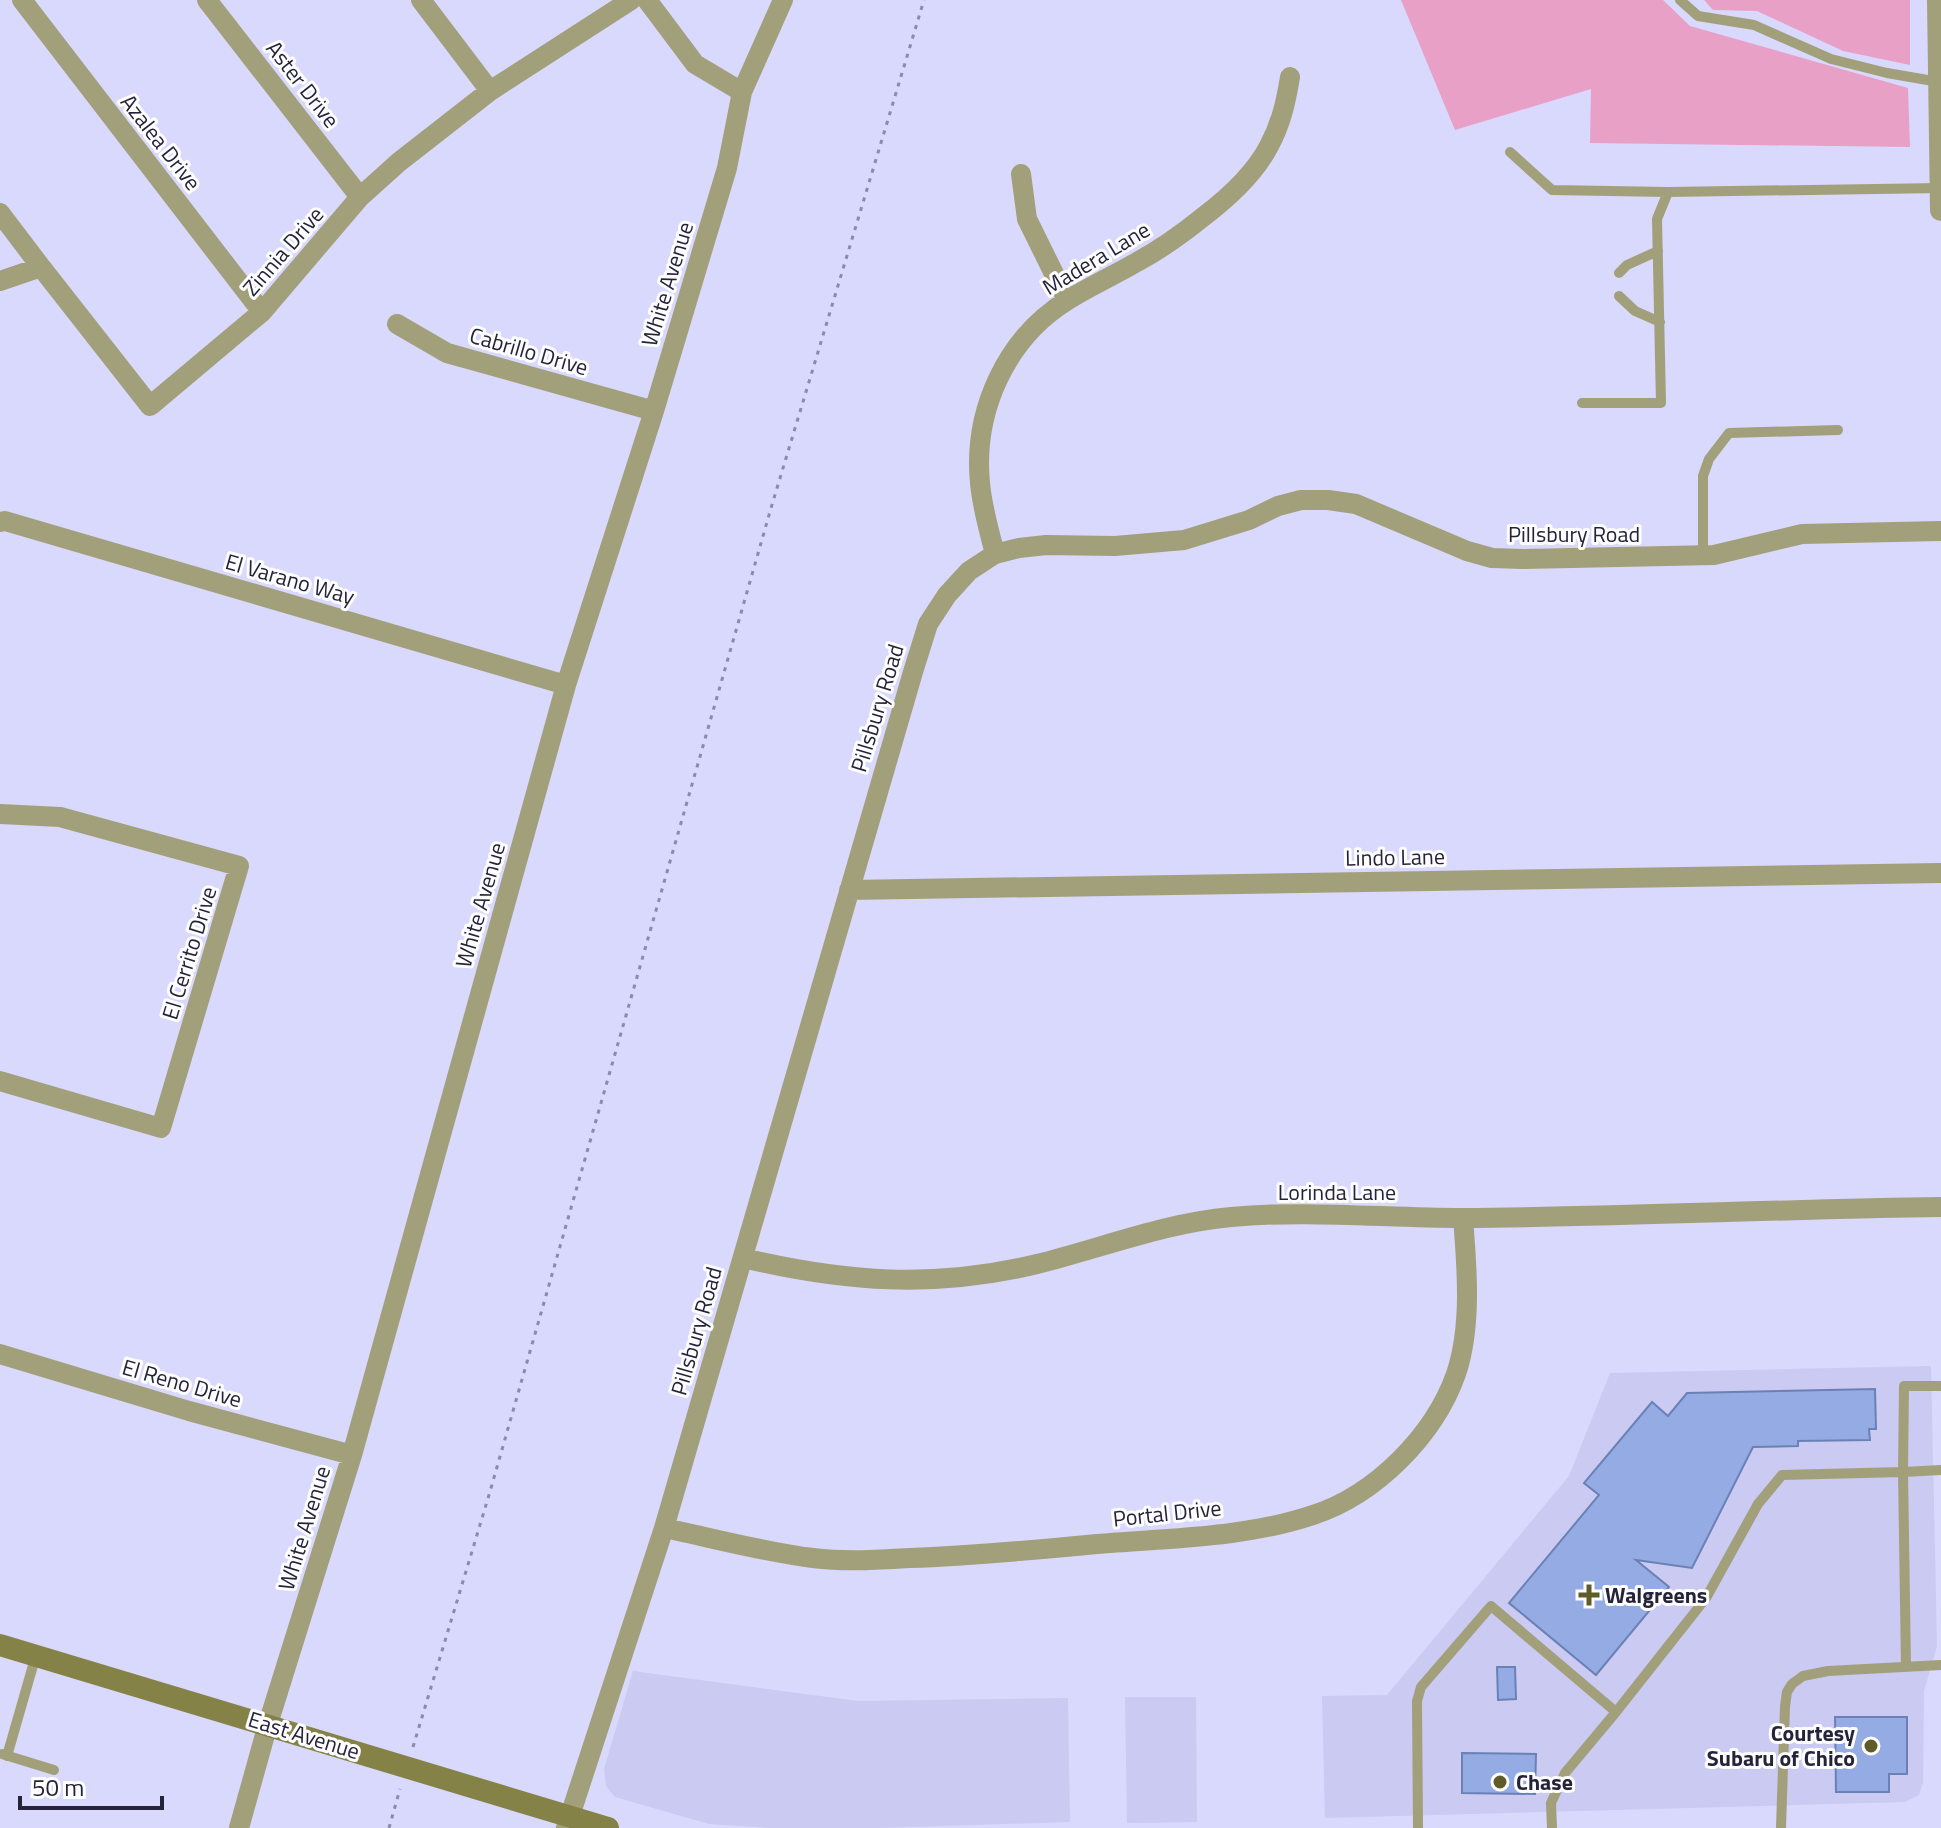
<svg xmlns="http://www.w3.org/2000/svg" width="1941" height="1828" font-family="'Titillium Web',sans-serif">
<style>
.built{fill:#cacaf2}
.green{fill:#e8a0c7}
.building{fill:#94ace3;stroke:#6b81b5;stroke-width:2}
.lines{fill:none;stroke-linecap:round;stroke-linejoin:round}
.path{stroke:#8b8aa9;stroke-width:3;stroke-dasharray:4 6;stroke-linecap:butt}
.service{stroke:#a1a07a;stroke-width:10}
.minor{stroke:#a1a07a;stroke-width:20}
.tertiary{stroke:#a1a07a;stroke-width:22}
.secondary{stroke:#858247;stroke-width:22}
.poi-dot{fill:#5f5c29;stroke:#fdfdfd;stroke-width:3}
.labels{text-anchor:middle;stroke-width:6;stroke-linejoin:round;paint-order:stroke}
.street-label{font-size:22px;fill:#25233a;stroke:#fdfdfd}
.poi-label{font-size:22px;font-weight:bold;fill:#25233a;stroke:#fdfdfd;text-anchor:start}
</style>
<rect width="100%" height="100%" fill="#d9d8fd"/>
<path class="built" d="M1931,1366L1937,1646L1924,1691L1923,1782L1919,1795L1905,1802L1325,1818L1322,1696L1387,1695L1569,1476L1610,1373Z
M633,1671L858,1701L1068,1698L1070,1822L877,1828H771L709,1824L615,1797L606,1786L604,1769Z
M1125,1697H1196L1197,1822L1127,1823Z"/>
<path class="green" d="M1401,0H1663L1690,26L1908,88L1910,147L1590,143L1591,89L1455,130Z
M1704,0H1910V65L1843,51L1757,11L1713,10Z"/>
<path class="building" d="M1875,1389L1876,1429H1869L1870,1440L1798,1441V1446L1753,1447L1692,1568L1636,1560L1669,1587L1596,1675L1509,1603L1599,1495L1584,1483L1652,1402L1668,1416L1687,1393Z
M1497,1667H1515L1516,1699L1498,1700Z
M1835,1717H1907V1774H1889V1792H1836Z
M1462,1753L1536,1754L1535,1794L1462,1793Z"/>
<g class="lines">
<path class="path" d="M413,1747L489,1495L771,508L924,0
M389,1828L400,1789"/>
<path class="service" d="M1680,0L1698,16L1754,25L1831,59L1887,73L1939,82
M1510,152L1552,190L1668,192
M1619,273L1627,265L1658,251
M1619,296L1635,311L1660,322
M1582,403H1661L1657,219L1668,192L1941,188
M1703,556V476L1709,459L1729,433L1838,430
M1941,1386H1904L1903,1472L1941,1470
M2,1754L54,1770
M7,1756L36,1655
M1418,1828L1417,1701L1421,1687L1491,1606L1616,1712L1706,1598L1758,1504L1782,1475L1903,1472L1906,1667
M1552,1828L1551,1803L1565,1773L1616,1712
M1781,1828L1785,1706L1787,1692L1792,1684L1803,1676L1828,1671L1941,1665"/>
<path class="minor" d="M22,0L262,312
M207,0L360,197
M421,0L490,91
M647,0L695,64L742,92
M1021,174L1027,219L1067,300
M0,213L41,267
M0,281L41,267L150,406L262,312L360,197L399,162L490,91L631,0
M397,324L447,353L654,411
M0,522L5,521L566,685
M995,554C989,530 982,507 980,483C973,411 1006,338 1068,300C1090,286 1115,275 1137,262C1161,249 1182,234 1203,217C1228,198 1254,175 1269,146C1281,124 1286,102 1290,77
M0,814L60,817L239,866L161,1128L0,1081
M849,890L1941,873
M743,1258C845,1282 934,1289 1037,1264C1102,1248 1164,1223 1231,1217C1307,1210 1385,1218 1462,1218C1621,1217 1781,1209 1941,1207
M0,1354L189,1411L352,1455
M664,1528C713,1538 763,1552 813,1558C845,1562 877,1560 910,1558C972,1556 1035,1550 1097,1544C1168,1538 1245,1538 1313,1515C1375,1495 1434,1436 1456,1374C1472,1327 1467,1267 1463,1218
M239,1828L268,1724L352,1455L566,685L654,411L727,168L742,92L783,0
M566,1828L664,1528L913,672L928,624L947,595L969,571L995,554L1019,548L1046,545L1115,546L1184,540L1249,520L1278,506L1301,500H1328L1356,504L1467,551L1492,558L1522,559L1714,555L1802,534L1941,531"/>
<path class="tertiary" d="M1938,0L1941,210"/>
<path class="secondary" d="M0,1645L608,1828"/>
</g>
<g class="poi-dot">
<path d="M1585 1583h8v8h8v8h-8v8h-8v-8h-8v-8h8z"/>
<circle cx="1871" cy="1746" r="8"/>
<circle cx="1500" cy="1782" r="8"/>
</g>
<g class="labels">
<g class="street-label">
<text transform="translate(303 84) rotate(52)" y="8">Aster Drive</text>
<text transform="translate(161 142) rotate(52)" y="8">Azalea Drive</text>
<text transform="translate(283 251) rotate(-49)" y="8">Zinnia Drive</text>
<text transform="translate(1096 258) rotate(-31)" y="8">Madera Lane</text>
<text transform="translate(667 284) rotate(-73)" y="8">White Avenue</text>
<text transform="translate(529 351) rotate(16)" y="8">Cabrillo Drive</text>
<text x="1574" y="542">Pillsbury Road</text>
<text transform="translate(290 579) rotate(16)" y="8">El Varano Way</text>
<text transform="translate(877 708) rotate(-73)" y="8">Pillsbury Road</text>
<text transform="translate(1395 857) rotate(-1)" y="8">Lindo Lane</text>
<text transform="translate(480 905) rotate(-74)" y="8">White Avenue</text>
<text transform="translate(189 953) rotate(-73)" y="8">El Cerrito Drive</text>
<text x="1337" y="1200">Lorinda Lane</text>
<text transform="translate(696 1331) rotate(-74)" y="8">Pillsbury Road</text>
<text transform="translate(182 1383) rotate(16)" y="8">El Reno Drive</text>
<text transform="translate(1167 1513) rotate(-6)" y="8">Portal Drive</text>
<text transform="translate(304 1528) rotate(-73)" y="8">White Avenue</text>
<text transform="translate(304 1735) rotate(17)" y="8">East Avenue</text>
</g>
<g class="poi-label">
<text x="1605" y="1603">Walgreens</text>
<text x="1855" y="1741" text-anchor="end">Courtesy<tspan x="1855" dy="25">Subaru of Chico</tspan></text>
<text x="1516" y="1790">Chase</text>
</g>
</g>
<path d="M20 1796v12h142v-12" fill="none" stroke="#25233a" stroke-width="4"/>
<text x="32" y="1796" font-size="24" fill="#25233a" stroke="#fdfdfd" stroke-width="6" paint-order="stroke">50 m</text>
</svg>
